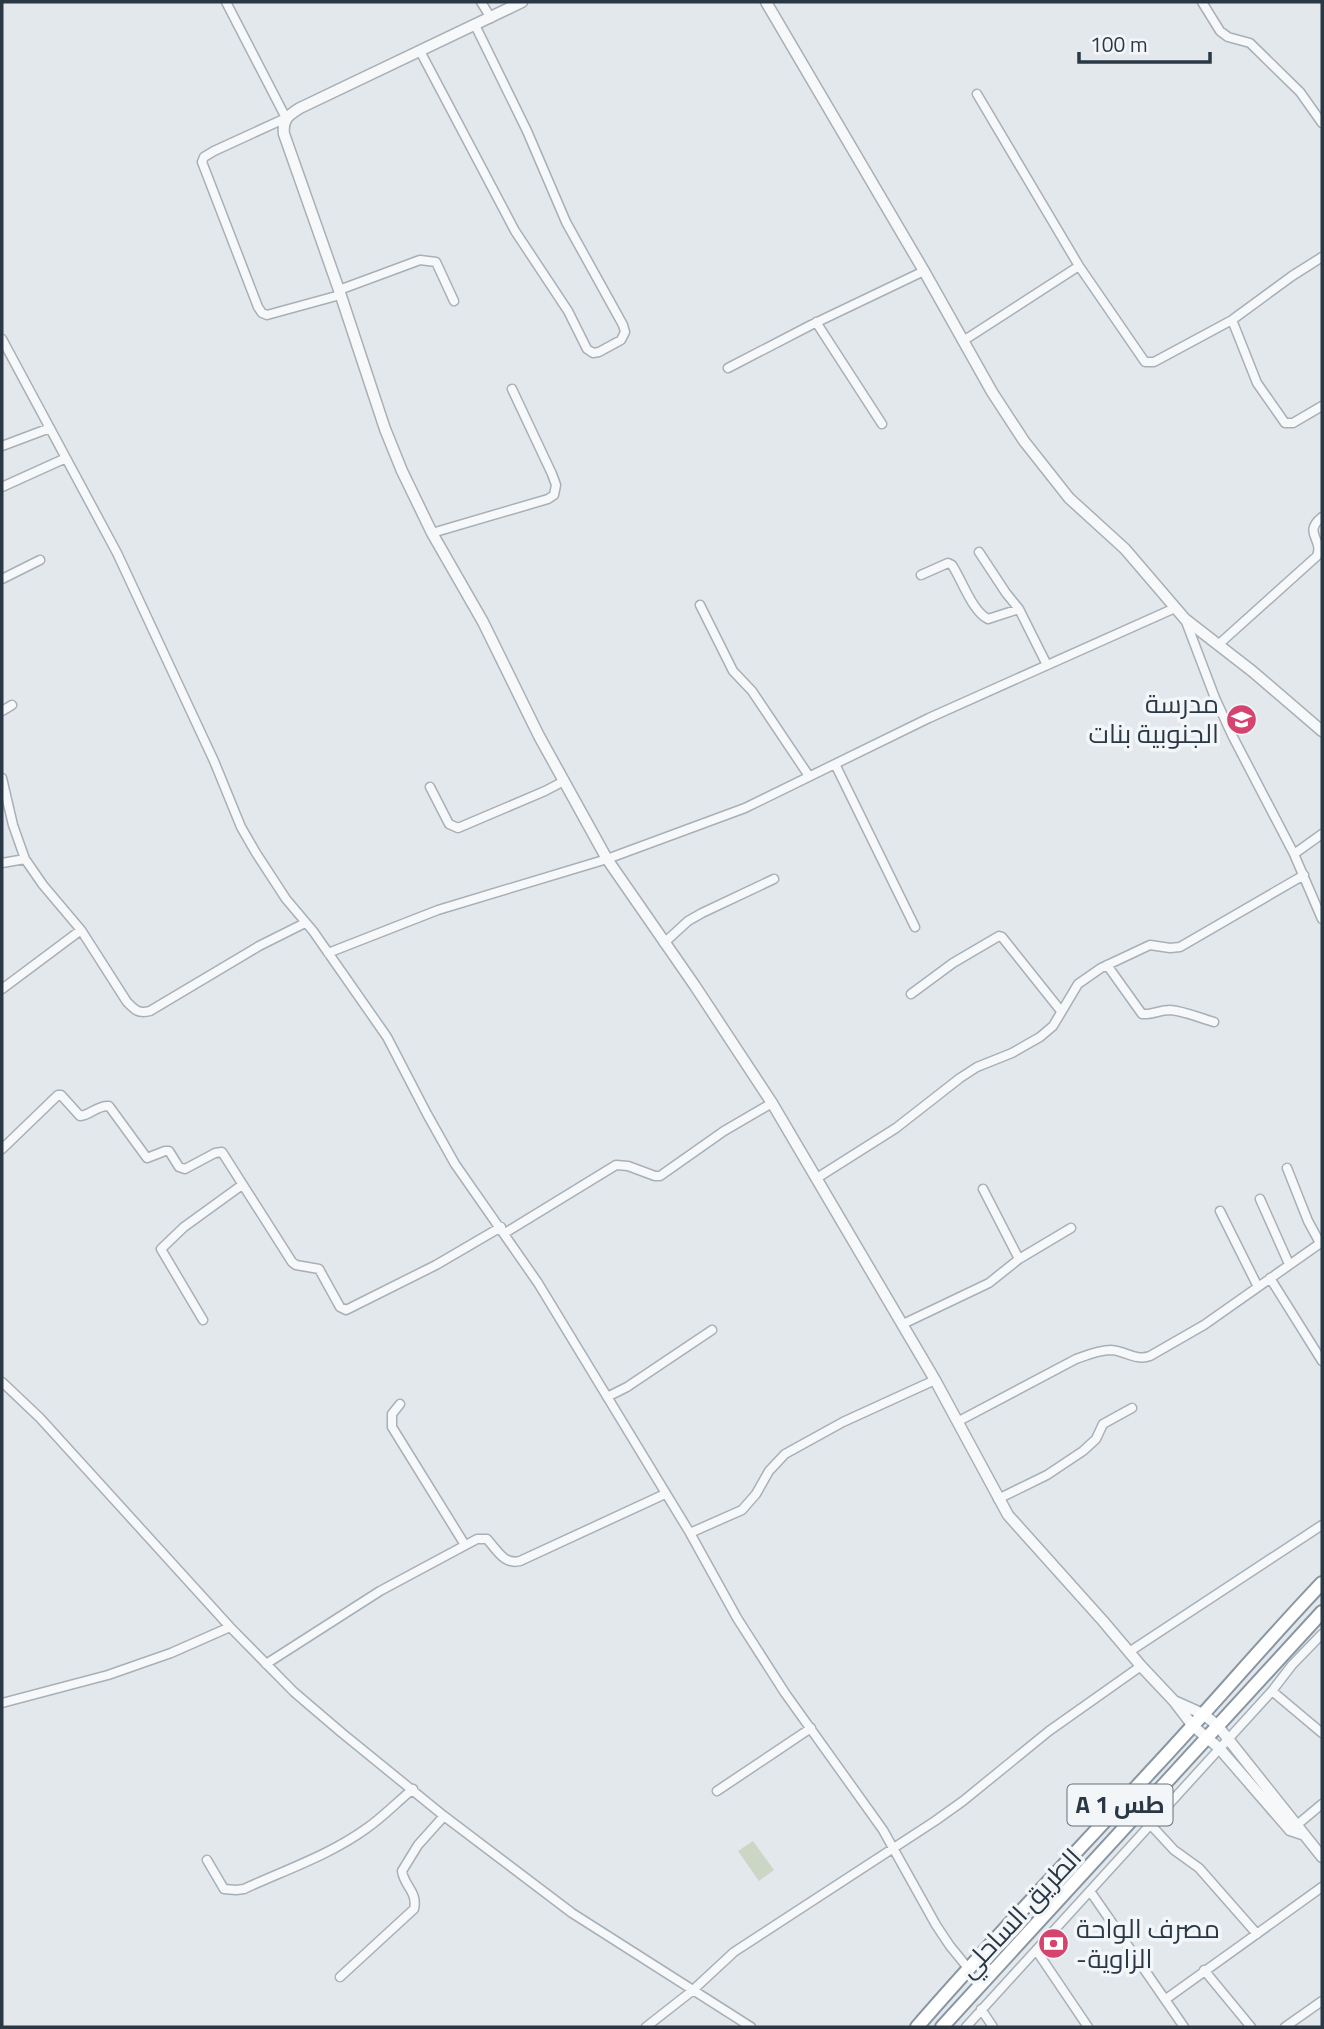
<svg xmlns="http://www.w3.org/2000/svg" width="1324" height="2029" font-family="'Titillium Web',Cairo,sans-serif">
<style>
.green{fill:#cbd6c4}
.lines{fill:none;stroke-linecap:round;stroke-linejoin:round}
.minor-casing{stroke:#a8b0b7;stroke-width:11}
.tertiary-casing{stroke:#a8b0b7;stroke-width:13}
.trunk-casing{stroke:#8a97a3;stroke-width:16}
.minor{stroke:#f6f8fa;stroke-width:8}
.tertiary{stroke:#f6f8fa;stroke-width:10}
.trunk{stroke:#fff;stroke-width:12}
.labels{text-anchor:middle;stroke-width:7;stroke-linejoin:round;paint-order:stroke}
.shield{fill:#f3f6f9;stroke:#66717b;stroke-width:2}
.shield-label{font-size:24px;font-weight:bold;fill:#2a3845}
.poi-label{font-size:26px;fill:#2a3845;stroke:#f3f6f9;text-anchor:end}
.street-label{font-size:26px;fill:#2a3845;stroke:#f3f6f9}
</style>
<rect width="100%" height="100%" fill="#e3e8ec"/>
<path class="green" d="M753,1841L774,1870L759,1881L738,1851Z"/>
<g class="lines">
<defs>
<path id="minor" d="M226,2L286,118L214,151L204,157L202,162L258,307L262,313L267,315L340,295
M481,2L491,18
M1202,2L1220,31L1228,37L1250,43L1300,92L1322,123
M420,51L515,231L568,311L587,349L593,353L599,352L621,340L625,332L623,325L566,222L527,131L475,25
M977,94L1079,266L1145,362H1154L1232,320L1292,276L1322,257
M339,290L420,260L436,262L454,301
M1232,320L1257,383L1285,423H1293L1322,406
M816,322L882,424
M2,339L117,553L214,761L241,827L256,853L286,899L313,931L387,1037L427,1114L455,1164L538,1283L690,1533L737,1618L785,1693L883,1830L936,1925L950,1946L968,1968
M963,341L1079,266
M728,368L811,325L924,271
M2,446L50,428
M2,487L66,458
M432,533L548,499L554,495L556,485L552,474L512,389
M979,552L1006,593L1019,609L1047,665
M921,575L948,563L952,565C962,580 972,611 988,619L1019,609
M2,579L40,560
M700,605L733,671L752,691L809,776
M1185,619L1215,698L1233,737L1294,854L1322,919
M1218,645L1317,556C1324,539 1302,533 1322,517
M2,711L12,705
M835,764L915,927
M2,778L13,825L25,859
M430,787L449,824L458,828L545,791L564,781
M1294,854L1322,834
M2,863L25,859L43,885L81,930L127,1002C135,1010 138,1014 150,1011L259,946L305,923
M664,943L688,921L702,913L774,879
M328,953L438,910L607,859L745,808L929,718L1175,608
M1107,965L1142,1014C1152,1015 1160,1010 1170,1010C1184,1011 1200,1018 1214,1022
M2,989L81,930
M911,994L953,963L999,936L1002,937L1061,1011
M2,1149L58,1095H61L80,1116C91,1115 97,1105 109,1106L147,1158L165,1151H169L179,1167L185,1169L215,1153L222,1152L292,1262L296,1265L319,1269L340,1307L346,1310L436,1265L501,1227
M1287,1168L1308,1221L1320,1243
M817,1178L896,1128L960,1078L977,1067L1012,1053L1040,1037L1053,1026L1078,984L1101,968L1150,945L1170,948L1180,947L1304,875
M983,1189L1019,1259
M1260,1199L1289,1264
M1220,1211L1258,1287
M505,1233L616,1165L628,1166L655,1176H660L724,1131L772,1103
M1270,1278L1322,1361
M203,1320L161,1249L184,1227L242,1185
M903,1324L989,1283L1019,1259L1071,1228
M2,1382L40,1418L230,1627L294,1692L342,1733L444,1816L572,1913L751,2027
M607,1397L627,1387L712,1330
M400,1404L392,1414V1427L465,1545
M957,1422L1076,1359C1087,1355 1099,1350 1111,1350C1126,1351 1135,1361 1150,1356L1204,1325L1322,1242
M998,1499L1047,1475L1083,1451L1096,1439L1103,1424L1132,1408
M690,1533L742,1510L756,1494L769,1471L785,1454L843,1422L935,1380
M1129,1652L1322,1525
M266,1664L380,1591L477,1539H487C497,1550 504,1565 520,1561L665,1494
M1272,1691L1322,1733
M2,1703L108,1675L171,1653L230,1627
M717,1791L811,1728
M1150,1824L1174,1850L1199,1868L1257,1934
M1292,1829L1322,1804
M207,1860L224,1889L236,1890L244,1889C285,1870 330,1855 367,1828C383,1817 397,1802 413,1789
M1090,1891L1184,2027
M1036,1950L1088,2027
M1204,1970L1251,2027
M340,1977L414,1909C418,1892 404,1886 402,1871L418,1845L444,1816
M1166,1999L1322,1887
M981,2009L993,2027
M646,2027L692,1991L734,1952L935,1821L963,1801L1049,1731L1141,1666
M966,2027L1272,1691L1292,1665L1322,1634
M1285,2027L1322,2001"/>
<path id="tertiary" d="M522,2L300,108C289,115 282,119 284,134L339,290L385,429L402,471L432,533L483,622L539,736L607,859L695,986L772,1103L935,1380L1008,1515L1103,1621L1141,1666L1174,1701L1193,1726L1219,1748L1290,1830L1302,1834
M766,2L924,271L992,392L1024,441L1069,498L1125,549L1185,619L1252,671L1322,731
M1174,1701L1203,1714L1217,1725L1322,1857"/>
<path id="trunk" d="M917,2027C993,1939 1075,1854 1154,1768C1211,1707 1265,1643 1322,1583
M942,2027L1322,1612"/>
</defs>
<use href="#minor" class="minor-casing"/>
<use href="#tertiary" class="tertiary-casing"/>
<use href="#trunk" class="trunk-casing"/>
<use href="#minor" class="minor"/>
<use href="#tertiary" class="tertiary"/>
<use href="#trunk" class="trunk"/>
</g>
<defs>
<symbol id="school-disc" viewBox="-11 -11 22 22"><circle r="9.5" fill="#d4446f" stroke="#f3f6f9"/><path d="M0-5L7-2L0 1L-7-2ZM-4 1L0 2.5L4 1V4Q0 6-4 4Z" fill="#fff"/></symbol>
<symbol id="bank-disc" viewBox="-11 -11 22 22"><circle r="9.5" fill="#d4446f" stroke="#f3f6f9"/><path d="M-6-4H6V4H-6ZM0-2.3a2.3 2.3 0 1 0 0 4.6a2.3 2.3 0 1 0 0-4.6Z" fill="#fff"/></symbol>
</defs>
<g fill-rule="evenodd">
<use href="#school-disc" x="1224" y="702" width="35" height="35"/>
<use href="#bank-disc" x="1036" y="1926" width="35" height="35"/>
</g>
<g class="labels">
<rect class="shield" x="1067.5" y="1784.5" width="105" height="41" rx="5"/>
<g class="shield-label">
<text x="1120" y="1813">A 1 طس</text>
</g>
<g class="poi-label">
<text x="1219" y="713">مدرسة<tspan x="1219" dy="30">الجنوبية بنات</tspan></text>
<text x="1076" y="1938" text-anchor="start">مصرف الواحة<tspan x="1076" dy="30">-الزاوية</tspan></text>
</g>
<g class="street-label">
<text transform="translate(1020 1913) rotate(-47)" y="9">الطريق الساحلي</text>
</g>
</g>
<rect width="1324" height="2029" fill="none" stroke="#2a3845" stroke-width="7"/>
<path d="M1079 52v10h131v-10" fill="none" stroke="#2a3845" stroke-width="3.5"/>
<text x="1090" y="52" font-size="21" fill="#2a3845" stroke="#f3f6f9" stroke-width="5" paint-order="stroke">100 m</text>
</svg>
